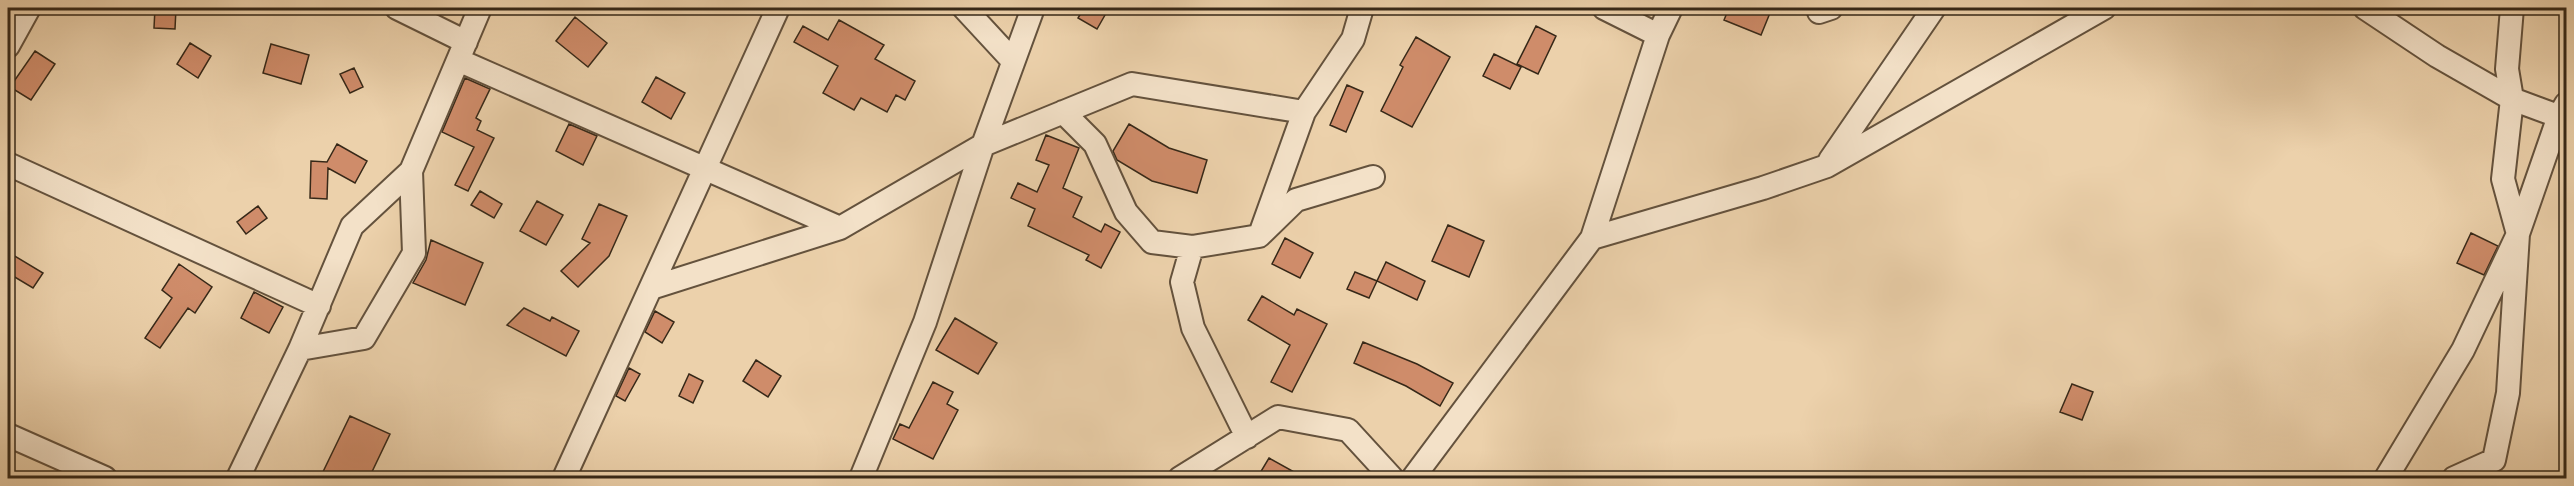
<svg xmlns="http://www.w3.org/2000/svg" width="2574" height="486" font-family="'IM FELL French Canon',serif">
<style>
.building{fill:#cf8c6a;stroke:#362818;stroke-width:1.5}
.lines{fill:none;stroke-linecap:round;stroke-linejoin:round}
.street-casing{stroke:#64523d;stroke-width:26}
.street{stroke:#f3e1c8;stroke-width:22}
</style>
<rect width="100%" height="100%" fill="#ecd1ab"/>
<filter id="stains"><feTurbulence type="fractalNoise" baseFrequency=".00333" numOctaves="4"/><feColorMatrix values="0 0 0 0 .2 0 0 0 0 .09 0 0 0 0 .02 0 0 0 .5 -.17"/></filter>
<radialGradient id="worn" r=".72"><stop offset=".6" stop-color="#630" stop-opacity="0"/><stop offset="1" stop-color="#630" stop-opacity=".3"/></radialGradient>
<path class="building" d="M155,8H176L175,29L154,28Z
M1084,8H1109L1097,29L1078,18Z
M1729,8H1772L1761,35L1724,20Z
M575,17L607,43L588,67L556,41Z
M839,20L884,45L875,59L915,81L905,100L896,95L887,112L861,98L854,110L823,93L838,66L794,42L803,26L828,40Z
M1536,26L1556,36L1538,74L1517,64Z
M1416,37L1450,57L1412,127L1381,111L1403,67L1400,65Z
M190,43L211,56L198,78L177,64Z
M271,44L309,55L301,84L263,73Z
M35,51L55,64L31,100L10,87Z
M1494,54L1521,67L1510,89L1483,76Z
M354,68L363,87L350,93L340,74Z
M656,77L685,93L671,119L642,102Z
M465,78L490,89L476,118L481,121L477,130L494,138L468,191L455,185L474,147L442,132Z
M1347,85L1363,92L1346,132L1330,125Z
M569,124L597,136L583,165L556,151Z
M1129,124L1169,148L1207,160L1197,193L1152,181L1117,160L1113,151Z
M1046,135L1079,148L1063,188L1082,197L1073,217L1101,232L1105,224L1120,232L1101,268L1086,260L1089,255L1028,226L1035,209L1011,198L1018,183L1037,192L1049,165L1036,160Z
M337,144L367,161L355,183L328,168L327,199L310,198L311,161L327,162Z
M480,191L502,204L494,218L471,205Z
M537,201L563,215L546,245L520,231Z
M599,204L627,216L609,256L578,287L561,271L590,243L582,239Z
M258,206L267,218L246,234L237,222Z
M1448,225L1484,241L1469,277L1432,261Z
M2471,233L2498,246L2484,275L2457,263Z
M1285,238L1313,253L1300,278L1272,264Z
M431,240L483,263L465,305L413,283L426,260Z
M8,252L43,273L33,288L8,273Z
M1386,262L1425,281L1417,300L1377,281Z
M179,264L212,287L195,313L188,308L160,348L145,338L172,298L162,290Z
M1355,272L1377,281L1369,298L1347,289Z
M254,292L283,307L269,333L241,318Z
M1262,296L1294,315L1297,309L1327,324L1292,392L1271,382L1290,345L1248,320Z
M524,308L550,321L552,317L579,331L566,356L507,325Z
M655,311L674,322L662,343L645,332Z
M955,318L997,343L978,374L936,350Z
M1363,342L1417,364L1453,383L1440,406L1406,386L1354,363Z
M756,360L781,376L768,397L743,381Z
M629,368L640,374L625,401L616,396Z
M689,374L703,381L693,403L679,396Z
M933,382L953,392L947,404L958,410L933,459L893,439L900,424L909,428Z
M2072,384L2093,392L2082,420L2060,412Z
M350,416L390,434L369,478H320Z
M1269,458L1305,478H1257Z"/>
<g class="lines">
<defs>
<path id="street" d="M397,8L466,42
M964,8L1013,61
M2365,8L2437,56L2512,99L2566,119
M1819,12L1831,8
M1658,35L1671,8
M8,46L29,8
M458,60L840,228
M1063,112L1095,144L1126,212L1152,242L1192,247L1259,236L1296,200L1373,177
M1830,160L1934,8
M8,164L319,306
M1262,229L1304,112L1353,39L1362,8
M1592,238L1658,35L1604,8
M1192,247L1182,282L1193,328L1247,437
M651,288L840,228L983,145L1132,84L1304,112
M300,349L364,338L414,253L411,171
M8,435L105,478
M238,478L300,349L352,226L411,171L480,8
M564,478L778,8
M861,478L925,322L983,145L1033,8
M1180,478L1278,417L1348,430L1392,478
M1413,478L1592,238L1763,188L1827,166L2104,8
M2386,478L2463,350L2518,234L2559,116L2566,104
M2454,478L2494,460L2508,393L2518,234L2503,179L2512,99L2507,69L2512,8"/>
</defs>
<use href="#street" class="street-casing"/>
<use href="#street" class="street"/>
</g>
<rect width="2574" height="486" fill="none" stroke="#ecd1ab" stroke-width="30"/>
<rect x="9" y="9" width="2556" height="468" fill="none" stroke="#362818" stroke-width="3"/>
<rect x="15" y="15" width="2544" height="456" fill="none" stroke="#362818" stroke-width="1.5"/>
<rect width="100%" height="100%" filter="url(#stains)"/>
<rect width="100%" height="100%" fill="url(#worn)"/>
</svg>
